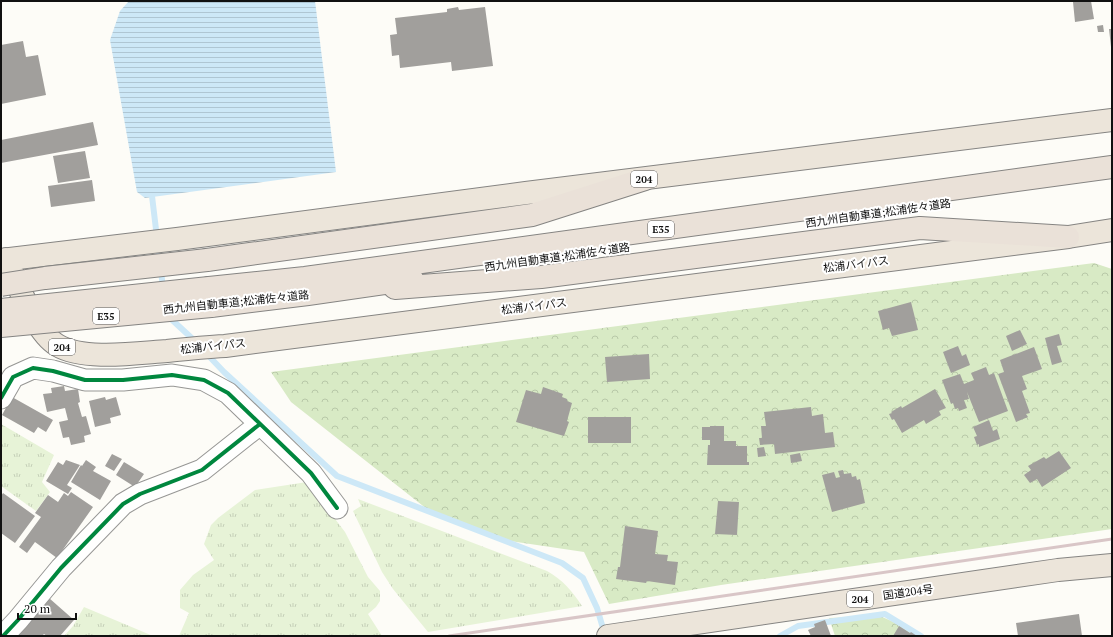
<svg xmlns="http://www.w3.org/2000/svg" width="1113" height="637" font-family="'PT Serif','Noto Sans JP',serif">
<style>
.grass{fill:url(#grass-tufts)}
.forest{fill:url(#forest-crowns)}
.water{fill:url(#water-rules)}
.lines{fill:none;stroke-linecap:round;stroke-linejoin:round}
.stream{stroke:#cde8f7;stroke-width:6}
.building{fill:#a19f9c}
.minor-casing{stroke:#979795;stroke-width:23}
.trunk-casing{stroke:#858482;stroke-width:24}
.motorway-casing{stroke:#858482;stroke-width:24}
.minor{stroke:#fffffe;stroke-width:21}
.trunk{stroke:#ece5da;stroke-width:22}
.motorway{stroke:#eae1d8;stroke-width:22}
.rail{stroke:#d9c6c7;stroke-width:3}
.motorway-bridge-casing{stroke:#858482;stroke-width:24;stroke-linecap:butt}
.motorway-bridge{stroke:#eae1d8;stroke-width:22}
.cycleway-casing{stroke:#fff;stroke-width:6}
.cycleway{stroke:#00873e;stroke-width:4}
.labels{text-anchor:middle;stroke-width:4;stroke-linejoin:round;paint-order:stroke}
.shield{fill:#fff;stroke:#585858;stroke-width:1}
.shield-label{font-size:10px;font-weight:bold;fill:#111}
.street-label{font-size:11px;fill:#111;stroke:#fff}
</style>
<defs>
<pattern id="grass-tufts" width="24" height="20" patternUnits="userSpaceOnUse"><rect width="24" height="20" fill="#e7f3d7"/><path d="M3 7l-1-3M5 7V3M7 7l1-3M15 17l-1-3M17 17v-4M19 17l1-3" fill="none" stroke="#c5cfb8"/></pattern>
<pattern id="forest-crowns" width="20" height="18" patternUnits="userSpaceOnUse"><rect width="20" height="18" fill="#d8eac5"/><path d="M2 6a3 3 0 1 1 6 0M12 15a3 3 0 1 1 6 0" fill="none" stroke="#b8c8a8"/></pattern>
<pattern id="water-rules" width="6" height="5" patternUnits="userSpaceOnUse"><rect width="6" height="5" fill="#cde8f7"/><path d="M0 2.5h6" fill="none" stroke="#afc6d3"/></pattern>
</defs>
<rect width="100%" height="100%" fill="#fdfcf7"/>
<path class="grass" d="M1,424L54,455L42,482L50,492L36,511L1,486Z
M307,482L345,532L368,577L380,591V601L376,607L368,614L382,636H179L189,613L180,608V590L193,575L214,560L204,544L211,525L218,518L255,490Z
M358,499L547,571C563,580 572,591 582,606L428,632L393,589L382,572L353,511L361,506Z
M84,607L153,636H64L73,626Z"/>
<path class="forest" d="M1094,263L1112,269V529L721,585L609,604L584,552L510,541L432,513L291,402L271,372Z
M880,616L896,623L915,636H835L829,618Z"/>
<path class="water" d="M129,1H315L336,172L145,198L137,192L110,40L120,11Z"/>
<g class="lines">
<path class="stream" d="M152,196L163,288
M170,315V318L196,342
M205,352L224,372L337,476L562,563L583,578L597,608L605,635
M780,636L798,626L885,614L921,636"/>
</g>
<path class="building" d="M1091,1L1094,19L1075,22L1073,2Z
M458,7L459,10L485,7L493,66L452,71L451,62L400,68L399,55L392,56L390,35L397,34L395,18L447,12V9Z
M1103,25L1104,32H1098L1097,26Z
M1109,29H1112V47H1111Z
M23,41L26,57L38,55L46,95L1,104L2,55L1,45Z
M93,122L98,145L1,163V140Z
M85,151L90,178L58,183L53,156Z
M92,180L95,201L51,207L48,186Z
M911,302L918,330L892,336L889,328L883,330L878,311Z
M1020,330L1027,344L1012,351L1006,336Z
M1059,334L1062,345L1057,346L1062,362L1052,365L1045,338Z
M958,346L962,356L966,354L970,365L951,373L943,352Z
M1034,347L1042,369L1022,376L1027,389L1022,391L1030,413L1026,414L1028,417L1016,422L998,374L1004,372L1000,360Z
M649,354L650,379L607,382L605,357Z
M986,367L989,375L994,373L1008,411L979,422L967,392L969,399L964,400L967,408L959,411L958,408L955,409L953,403L951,404L942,380L960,374L964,384L974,380L971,373Z
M64,386L65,391L78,389L80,402L78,403L82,417L86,416L91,434L84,436L85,442L71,445L69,437L63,438L59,422L68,420L65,408L47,412L43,394L52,393L51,388Z
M543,387L563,394L562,397L567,399V401L572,403L567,421L569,422L564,436L516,422L526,390L541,394Z
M935,389L946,408L939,411L941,415L926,424L924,420L902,433L894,419L892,420L889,414L892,413L891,412L901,406L902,408Z
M12,397L53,420L46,432L38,427L34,433L2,415Z
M105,397L106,400L116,397L121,415L110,418L111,423L95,427L89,401Z
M811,407L812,416L823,414L825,433L833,432L835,447L775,454L774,444L760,445L759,438H762L761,426H766L764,412Z
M588,417H631V443H588Z
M989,420L993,431L997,429L1000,439L979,447V444L977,445L974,437L977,436L973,427Z
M710,426H724V441H736V446H747V462H749V465H707L708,445H710V440H702V427H710Z
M764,447L766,456L758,457L757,448Z
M1059,451L1071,468L1042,487L1037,479L1030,483L1024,475L1031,470L1028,466L1044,457L1046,459Z
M800,453L802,461L791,463L790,455Z
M112,454L122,459L114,471L105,466Z
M66,460L80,465L67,485L72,488L68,494L46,481L58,462L63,465Z
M86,460L96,467L93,471L111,481L100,500L71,482L81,465L82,466Z
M124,462L144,474L135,487L116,475Z
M843,470L844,474L851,473L852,477L856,476L857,480L860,479L865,503L832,512L822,475L834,472L836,478L840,477L838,471Z
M71,492L93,507L57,558L35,542L27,553L19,547L41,517L35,513L48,495L58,502L64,493L68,496Z
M3,493L35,516L15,543L1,533V496Z
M718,501L739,502L737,535L715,534Z
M625,526L658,531L655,554L668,555L667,561L678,562L675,585L647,581L646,583L616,579L618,567H620Z
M49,598L74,620L60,636H47L44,634L42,636H17Z
M1079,614L1082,636H1018L1016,623Z
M825,620L831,636H811L808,630L815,627L814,624Z
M899,626L910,633L911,632L917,636H893Z"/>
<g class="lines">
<defs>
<path id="minor" d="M1,398L13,377L33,368L53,371L85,380H123L172,375L204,380L228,393L311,473L337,508
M3,636L18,620L61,568L123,504L140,494L202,470L260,424"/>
<path id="trunk" d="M6,259C17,282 35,332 57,345C83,361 137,353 167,351C186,349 206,347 225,346L1068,237L1112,230
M1,260L177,239L526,193L1112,120
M608,636L1058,570L1112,565"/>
<path id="motorway" d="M207,260L532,215L645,179
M209,288L305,278L1112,167
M395,288L541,277L920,228L1068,237
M211,306L308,294L412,279"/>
</defs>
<use href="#minor" class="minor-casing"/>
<use href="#trunk" class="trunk-casing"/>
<use href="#motorway" class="motorway-casing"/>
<use href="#minor" class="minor"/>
<use href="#trunk" class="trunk"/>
<use href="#motorway" class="motorway"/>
<path class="rail" d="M449,636L1112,539"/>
<defs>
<path id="motorway-bridge" d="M1,285L45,278L207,260
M1,310L209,288
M1,326L211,306"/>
</defs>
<use href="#motorway-bridge" class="motorway-bridge-casing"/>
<use href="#motorway-bridge" class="motorway-bridge"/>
<defs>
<path id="cycleway" d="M1,398L13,377L33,368L53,371L85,380H123L172,375L204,380L228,393L311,473L337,508
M3,636L18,620L61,568L123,504L140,494L202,470L260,424"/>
</defs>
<use href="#cycleway" class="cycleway-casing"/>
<use href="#cycleway" class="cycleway"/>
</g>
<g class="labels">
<g class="shield">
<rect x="631" y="171" width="26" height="16" rx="3"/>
<rect x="648" y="221" width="26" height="16" rx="3"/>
<rect x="93" y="308" width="26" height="16" rx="3"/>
<rect x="49" y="339" width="26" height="16" rx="3"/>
<rect x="847" y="591" width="26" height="16" rx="3"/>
</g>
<g class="shield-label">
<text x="644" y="183">204</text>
<text x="661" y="233">E35</text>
<text x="106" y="320">E35</text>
<text x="62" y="351">204</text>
<text x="860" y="603">204</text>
</g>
<g class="street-label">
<text transform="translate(878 213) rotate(-8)" y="4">西九州自動車道;松浦佐々道路</text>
<text transform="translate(557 257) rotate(-8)" y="4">西九州自動車道;松浦佐々道路</text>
<text transform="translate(856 264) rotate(-7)" y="4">松浦バイパス</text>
<text transform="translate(236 302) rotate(-6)" y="4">西九州自動車道;松浦佐々道路</text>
<text transform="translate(534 306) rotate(-7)" y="4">松浦バイパス</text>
<text transform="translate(213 346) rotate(-6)" y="4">松浦バイパス</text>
<text transform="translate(908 592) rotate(-8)" y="4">国道204号</text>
</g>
</g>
<rect width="1113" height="637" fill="none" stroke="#111111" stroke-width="4"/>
<path d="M18 613v6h58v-6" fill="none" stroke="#111111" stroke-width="2"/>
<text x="24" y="613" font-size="12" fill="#111111" stroke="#ffffff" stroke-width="3" paint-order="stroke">20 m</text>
</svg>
